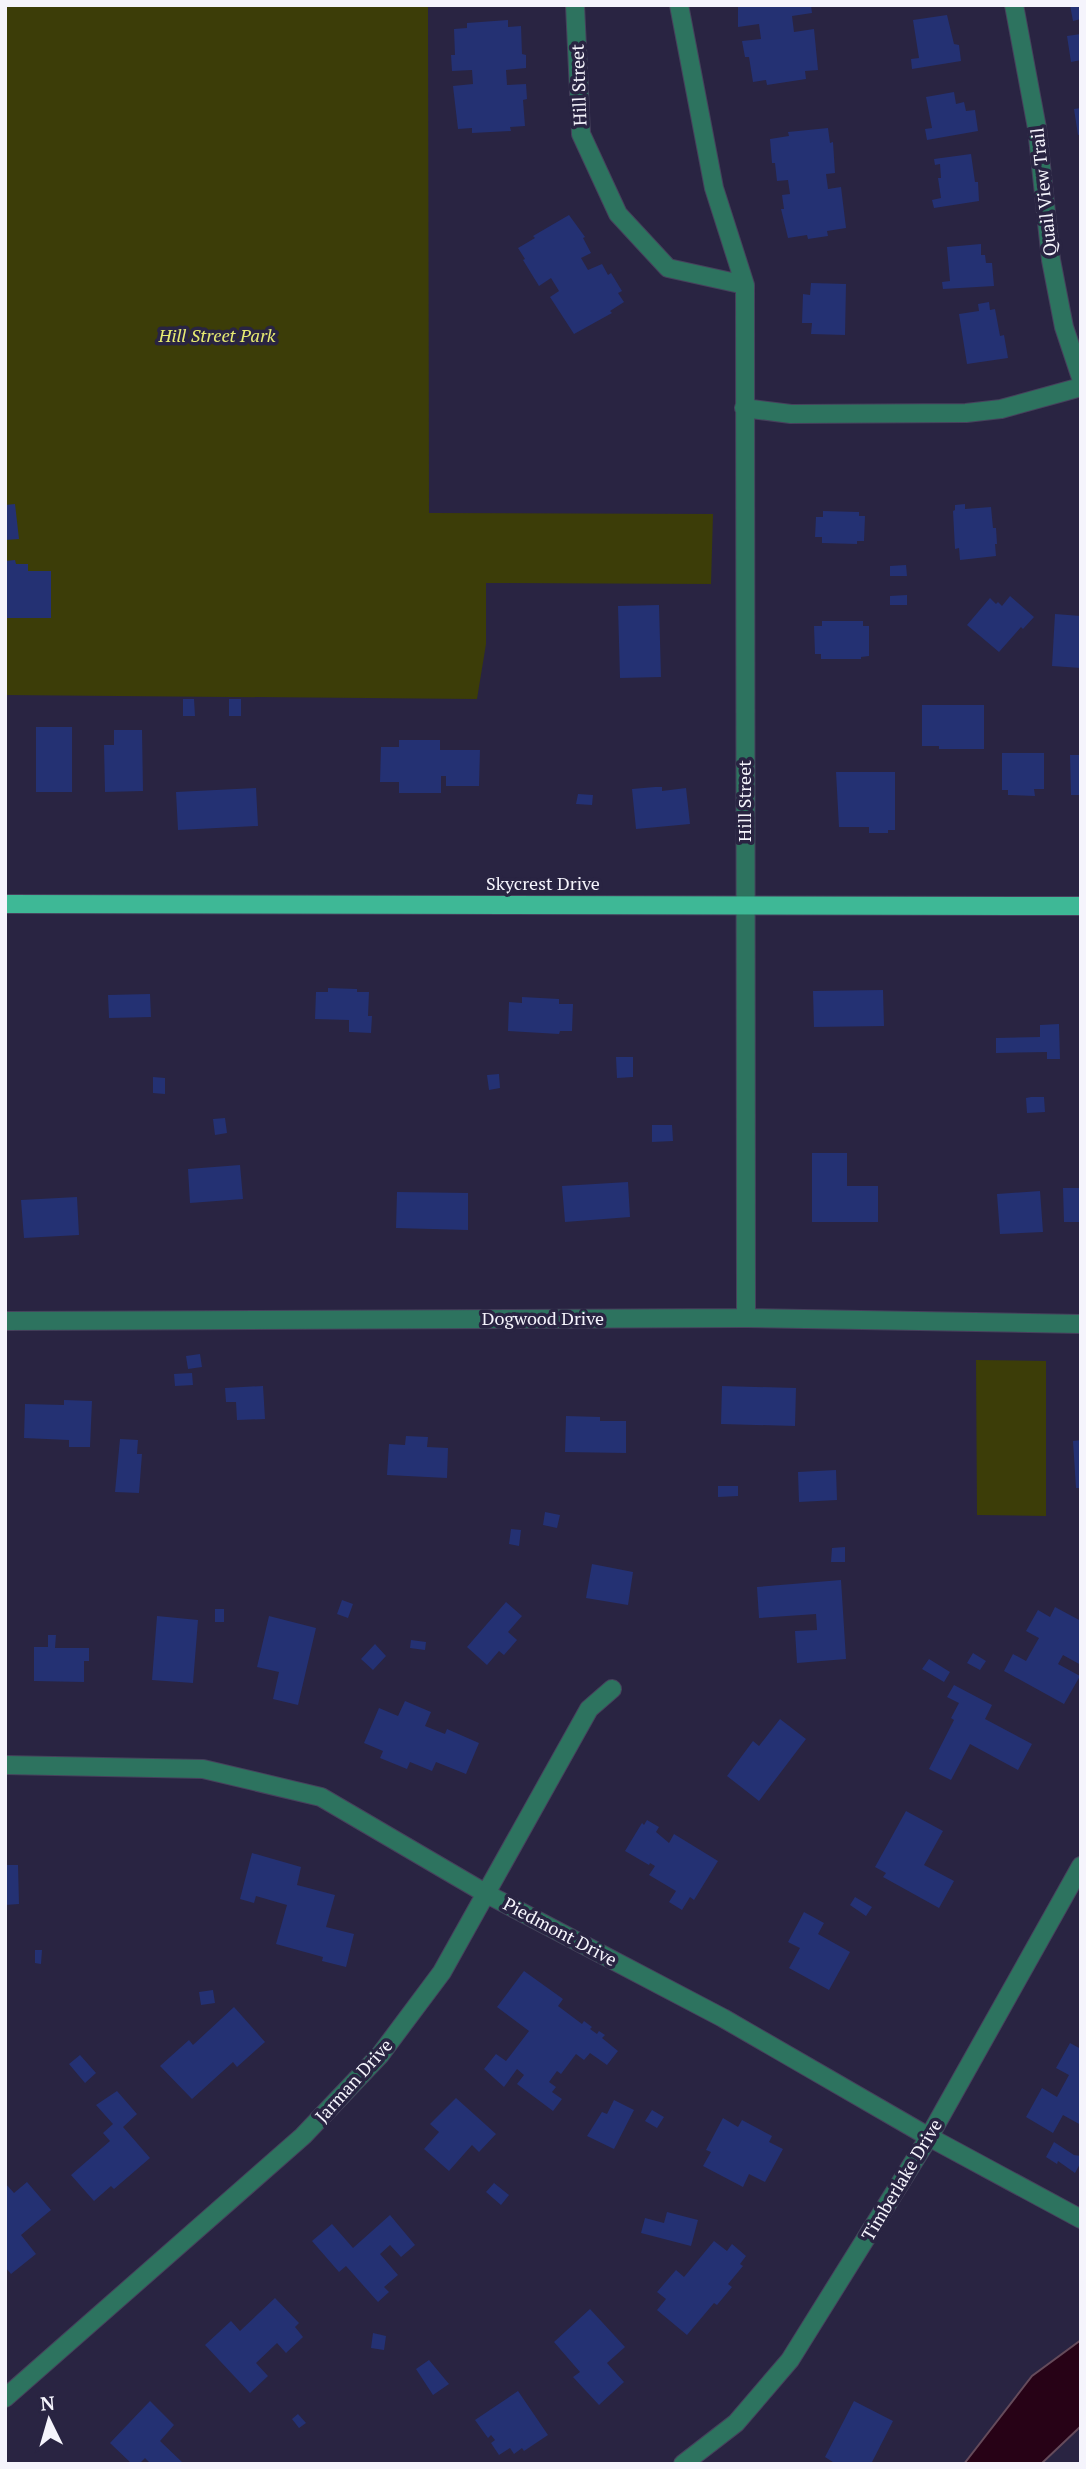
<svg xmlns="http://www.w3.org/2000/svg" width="1086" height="2469" font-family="'PT Serif',serif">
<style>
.green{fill:#3c3d08}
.water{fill:#270216;stroke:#654b5b;stroke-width:2}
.building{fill:#243173}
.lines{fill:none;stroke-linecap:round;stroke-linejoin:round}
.minor-casing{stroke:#46415c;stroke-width:20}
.primary-casing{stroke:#46415c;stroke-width:20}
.minor{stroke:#2d735f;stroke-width:18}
.primary{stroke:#3eb896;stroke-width:18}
.labels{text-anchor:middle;stroke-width:7;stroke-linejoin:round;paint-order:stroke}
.street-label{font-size:18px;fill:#f5f4fc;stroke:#292442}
.park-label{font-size:18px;font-style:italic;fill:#e7eb72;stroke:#292442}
</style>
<rect width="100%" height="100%" fill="#292442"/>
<path class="green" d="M5,5H428L429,513L713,514L711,584L486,583V644L477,699L5,695Z
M976,1360L1046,1361V1516L977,1515Z"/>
<path class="water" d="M1081,2340V2426L1041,2464H964L1032,2376Z"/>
<path class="building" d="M738,5H811L812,13L792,16L794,32L814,29L818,70L805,71L806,79L767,85L766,80L753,82L749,57H745L742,41L761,39L759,24L738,27Z
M1070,5H1081V19L1073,21Z
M947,15L954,44L959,45L961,61L912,69L911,59L919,58L913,20Z
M508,20V27L521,26L522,54L526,55V68L506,70L507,85L526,84L527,99L523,100L525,126L510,127L511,131L472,133V128L458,129L453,86L473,84L472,70L452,71L451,55H455L454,29L467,28V23Z
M1081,34V60L1071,62L1067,36Z
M954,92L956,104L964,102L966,111L975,110L978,131L927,140L925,129L932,128L926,97Z
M1081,108V134L1078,135L1074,109Z
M828,128L830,143L833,142L835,173L826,174L828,189L841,187L846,228L827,231L828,236L808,239L807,235L788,238L781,209H784L782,195L790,194L788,180L777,181L775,163H772L770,139L789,136L788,132Z
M971,154L975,182H978L979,201L934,208L932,200L941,198L938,178H941L940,164L935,165L934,159Z
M569,215L585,237L583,238L591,253L581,258L588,270L602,264L608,275L611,273L622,291L618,293L624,302L610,311L612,313L574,334L550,297L559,291L551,278L539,286L523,260L525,259L518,248L535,238L533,236Z
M981,244V255H985L986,263H992L994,286L943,289L942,282L950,281L947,247Z
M811,283L846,284L845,335L811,334L812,323H802L803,294L810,295Z
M989,302L990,310L995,309L1000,336L1004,335L1008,358L967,364L959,314L979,311L978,304Z
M15,504L19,539L5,540V505Z
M965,504V509L991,507L993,528H996L997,544H995L996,556L960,560L959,548L955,549L953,511L955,510V505Z
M823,511L859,512V516H865L864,541H857V544L822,543V537H815L816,517H823Z
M15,560L16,564H28V571H51V618H5V561Z
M906,565L907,576H890V566Z
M907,595V605H890V596Z
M1010,596L1034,617L1023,629L1021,627L999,652L967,625L990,598L996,604L998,602L1002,606Z
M659,605L661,677L620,678L618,606Z
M1055,614L1081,616V668L1052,666Z
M822,621H863V626H869V656L861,657V659H821V654H815L814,626H822Z
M183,699H194L195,716H183Z
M229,699H241V716H229Z
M922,705H984V749H939V746H922Z
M36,727H72V792H36Z
M114,730H142L143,791L105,792L104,745H114Z
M399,740H440V750H480L479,786H446V776H441V793H399V782H380L381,747H399Z
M1002,753H1044V789H1034L1035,796L1008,795V790H1002Z
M1070,755H1081V795H1071Z
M836,772H895V830H888V833H869V827H839Z
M655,787H662V791L686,788L690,824L636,829L632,789Z
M256,788L258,826L178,830L176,792Z
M578,794L593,795L592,805L576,804Z
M328,988L357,989V992H369L368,1016H372L371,1033L349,1032V1020L315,1019L316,992H328Z
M883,990L884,1026L814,1027L813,991Z
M150,994L151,1017L109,1018L108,995Z
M522,997L559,999V1004H573L572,1031H560L559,1034L508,1031L509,1002L522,1003Z
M1059,1024L1060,1059H1047V1052L996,1053V1038L1040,1037V1025Z
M616,1057H633V1077L617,1078Z
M499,1074L500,1088L489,1090L487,1075Z
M153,1077L165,1078V1094L153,1093Z
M1031,1097H1044L1045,1112L1027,1113L1026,1098Z
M225,1118L227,1133L215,1135L213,1119Z
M652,1125H672L673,1141L652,1142Z
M812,1153H847V1186H878V1222H812Z
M240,1165L243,1199L190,1203L188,1169Z
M628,1182L630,1217L565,1222L562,1186Z
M1063,1188H1081V1222H1064Z
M1040,1191L1043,1232L1000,1234L997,1194Z
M397,1192L468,1193V1230L396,1228Z
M77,1197L79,1235L24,1238L21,1200Z
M200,1354L202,1367L188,1369L186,1356Z
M192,1373L193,1385L175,1386L174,1374Z
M263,1386L265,1419L237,1420L236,1402H226L225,1388Z
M722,1386L796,1388L795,1426L721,1424Z
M64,1400L92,1401L90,1447H69V1440L24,1438L25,1404L64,1405Z
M566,1416L600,1417V1421H626V1453L565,1452Z
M406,1436L428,1437L427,1447L448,1448L447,1478L387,1475L389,1444L405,1445Z
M120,1439L138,1440L137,1454H142L139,1493L115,1492Z
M1081,1440V1488H1076L1073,1441Z
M836,1470L837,1500L799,1502L798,1472Z
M718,1486H738V1496L718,1497Z
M545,1512L560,1515L557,1528L543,1525Z
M511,1529L521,1530L519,1546L509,1544Z
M845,1547V1562H831L832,1548Z
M592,1564L633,1572L628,1605L586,1598Z
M841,1580L846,1659L797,1663L795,1631L817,1630L816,1614L759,1618L757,1587Z
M342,1600L353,1604L348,1618L337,1614Z
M506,1602L522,1616L508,1632L517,1640L504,1655L499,1651L487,1665L467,1647Z
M1055,1607L1081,1621V1665L1063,1655L1058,1664L1080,1676L1064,1704L1004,1671L1013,1654L1026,1661L1039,1638L1026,1631L1038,1610L1050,1617Z
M215,1609H224V1622H215Z
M157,1616L198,1620L193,1683L152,1680Z
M269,1616L316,1628L298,1705L273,1699L279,1672L257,1667Z
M48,1635H56L55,1648H89V1661H84V1682L34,1681V1647H48Z
M411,1640L426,1642L425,1650L410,1648Z
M375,1644L386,1656L373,1670L361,1659Z
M973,1653L986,1661L980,1670L967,1663Z
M929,1659L950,1672L944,1682L922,1669Z
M954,1685L992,1705L985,1719L1032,1744L1018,1770L970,1744L951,1780L929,1769L954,1720L951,1718L959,1703L947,1697Z
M405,1701L431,1712L425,1726L445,1734L447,1729L479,1743L466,1774L436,1762L432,1771L410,1762L407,1769L380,1758L383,1751L364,1743L379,1708L398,1716Z
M780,1719L806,1739L759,1801L727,1776L753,1741L759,1746Z
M906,1811L943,1831L924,1865L954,1881L939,1908L883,1877L886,1873L875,1867Z
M647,1820L659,1827L656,1832L669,1843L674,1834L718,1861L694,1900L690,1897L682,1910L669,1902L676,1891L649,1875L655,1866L650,1863L649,1865L625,1851L642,1823L644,1825Z
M252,1853L301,1867L297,1885L335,1895L326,1927L354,1934L346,1967L322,1961L323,1957L276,1944L287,1905L256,1896L254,1903L240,1899Z
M5,1865H18L19,1904L5,1905Z
M855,1897L872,1907L866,1916L850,1905Z
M804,1912L824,1923L818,1934L850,1952L829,1990L789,1968L800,1948L788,1942Z
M35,1950H42L41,1964L35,1963Z
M524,1971L563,1999L558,2006L582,2024L584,2021L592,2027L590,2029L597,2034L599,2031L605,2035L602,2038L618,2051L607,2065L590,2053L584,2060L576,2054L561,2074L557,2071L549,2082L556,2087L552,2092L562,2099L553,2111L517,2084L524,2075L517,2069L504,2087L484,2069L496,2054L506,2061L529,2031L497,2007Z
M213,1990L215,2003L201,2005L199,1992Z
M234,2007L265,2042L237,2067L233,2062L192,2099L160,2066L189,2040L193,2045Z
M1070,2043L1081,2049V2125L1063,2115L1053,2133L1026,2117L1042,2088L1057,2097L1069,2075L1056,2068Z
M80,2055L96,2073L85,2083L69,2064Z
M117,2091L137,2114L123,2127L150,2158L114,2189L111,2186L94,2201L71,2175L110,2141L103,2133L113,2124L96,2105Z
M456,2098L496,2134L479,2152L472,2145L449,2171L424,2149L439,2132L430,2124Z
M614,2100L634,2110L614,2149L587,2136L602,2112L607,2114Z
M652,2110L664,2117L657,2128L645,2121Z
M723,2118L738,2127L742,2120L772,2136L769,2142L783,2149L765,2182L749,2174L743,2187L703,2166L711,2152L706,2150Z
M1054,2142L1074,2155L1081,2156V2162L1075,2173L1058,2161L1057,2164L1046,2157Z
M27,2182L51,2210L21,2235L36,2254L11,2274L5,2267V2183L14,2193Z
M494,2183L509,2195L501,2205L486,2192Z
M667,2212L698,2220L691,2246L641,2233L645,2218L664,2223Z
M390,2215L415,2245L401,2257L390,2245L380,2254L398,2275L384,2287L389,2292L378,2302L346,2266L339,2272L312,2241L332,2224L353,2248Z
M714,2241L727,2251L732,2244L746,2256L740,2264L743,2266L728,2284L732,2287L717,2305L714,2303L687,2335L657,2310L666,2299L657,2292L676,2270L684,2277Z
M275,2298L299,2323L295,2327L303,2337L286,2353L277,2343L256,2363L268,2376L250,2393L205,2345L231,2321L240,2331Z
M590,2309L625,2347L607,2363L624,2382L599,2405L573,2377L580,2372L554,2342Z
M373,2333L386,2336L384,2350L371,2348Z
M429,2360L449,2384L433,2395L416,2369Z
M518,2391L548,2435L524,2451L522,2448L514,2454L510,2448L499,2455L491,2443L495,2440L491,2435L488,2438L475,2420Z
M150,2401L174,2425L160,2441L184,2464H151L145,2458L139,2464H132L110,2443Z
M854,2401L893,2421L871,2464H836L825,2457Z
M298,2414L306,2423L299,2428L292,2419Z"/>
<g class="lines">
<defs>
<path id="minor" d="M575,5L581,134L618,214L668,268L745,285L714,188L679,5
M1014,5L1037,128L1051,260L1064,327L1081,378
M745,285L746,1318
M744,408L791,414L966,413L1001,409L1081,387
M5,1321L746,1318L1081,1324
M5,1765L203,1769L321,1797L485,1893L723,2018L929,2137L1081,2219
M5,2398L303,2136L380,2055L442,1972L589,1709L612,1689
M683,2464L736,2423L790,2360L929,2137L1081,1866"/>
<path id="primary" d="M5,904L1081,906"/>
</defs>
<use href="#minor" class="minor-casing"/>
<use href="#primary" class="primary-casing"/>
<use href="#minor" class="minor"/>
<use href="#primary" class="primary"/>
</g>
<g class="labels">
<g class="street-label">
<text transform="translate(579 85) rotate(-92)" y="6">Hill Street</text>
<text transform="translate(1044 192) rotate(-96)" y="6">Quail View Trail</text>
<text transform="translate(745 801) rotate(-90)" y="6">Hill Street</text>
<text x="543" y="890">Skycrest Drive</text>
<text x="543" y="1325">Dogwood Drive</text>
<text transform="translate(560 1932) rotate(28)" y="6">Piedmont Drive</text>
<text transform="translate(354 2081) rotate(-48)" y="6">Jarman Drive</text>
<text transform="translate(902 2180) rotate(-59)" y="6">Timberlake Drive</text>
</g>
<g class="park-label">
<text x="217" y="342">Hill Street Park</text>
</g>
</g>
<rect width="1086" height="2469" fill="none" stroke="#f5f4fc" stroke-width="14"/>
<g transform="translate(49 2420) rotate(355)" stroke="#292442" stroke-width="5" paint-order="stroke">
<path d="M0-5L12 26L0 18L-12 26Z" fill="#f5f4fc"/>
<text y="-10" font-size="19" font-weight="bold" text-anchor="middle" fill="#f5f4fc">N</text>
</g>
</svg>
